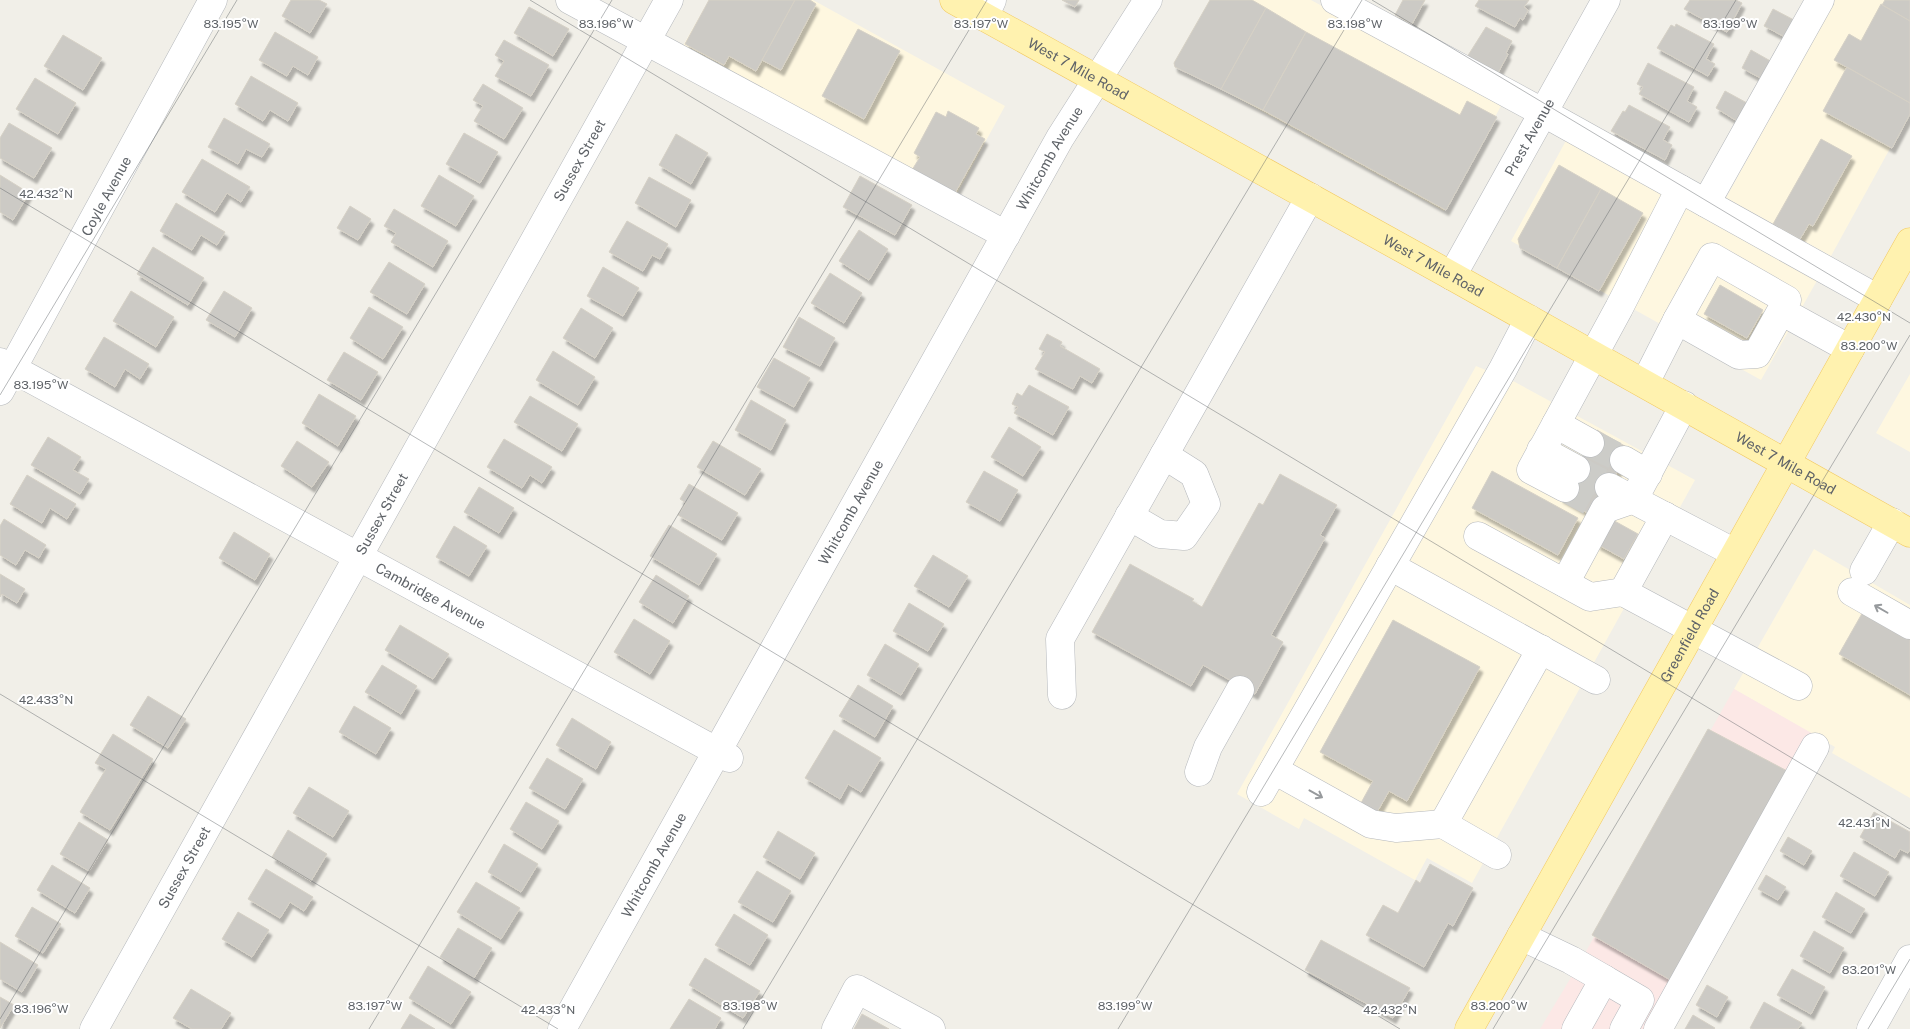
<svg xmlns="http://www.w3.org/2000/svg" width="1910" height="1029" font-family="'Public Sans',sans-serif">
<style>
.commercial{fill:#fef7e0}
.medical{fill:#fce8e6}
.building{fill:#cccac5;stroke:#d6d1c6;filter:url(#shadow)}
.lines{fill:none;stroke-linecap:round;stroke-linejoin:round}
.minor-tunnel{stroke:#ccccc8;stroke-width:28;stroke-dasharray:28 14;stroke-linecap:butt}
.minor-casing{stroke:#b5b8bc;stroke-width:29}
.major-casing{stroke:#f2c960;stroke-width:29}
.minor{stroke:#fff;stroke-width:28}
.major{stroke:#fff2af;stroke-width:28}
.oneway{stroke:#979a9d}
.ticks{fill:none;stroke:#5f6368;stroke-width:1;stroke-opacity:0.45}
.labels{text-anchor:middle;stroke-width:4;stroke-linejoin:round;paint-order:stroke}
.street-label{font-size:14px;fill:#5f6368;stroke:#fff}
.ticks-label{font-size:12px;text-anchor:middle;fill:#5f6368;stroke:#fff;stroke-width:4;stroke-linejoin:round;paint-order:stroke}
</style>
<defs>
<filter id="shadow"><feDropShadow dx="3" dy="5.5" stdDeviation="1" flood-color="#0004"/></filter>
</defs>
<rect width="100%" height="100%" fill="#f1efe8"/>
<path class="commercial" d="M709,0H813L1005,106L954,199L681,49Z
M1211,0H1311L1502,104L1444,211L1176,64Z
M1835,0H1910V112L1831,256L1726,198Z
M1568,137L1819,277L1761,380L1511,241Z
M1476,366L1515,382L1695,480L1472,883L1427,858L1415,880L1304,818L1299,829L1237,794Z
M1910,374V452L1876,433Z
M1814,549L1910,605V798L1832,753L1835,747L1734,689Z"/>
<path class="medical" d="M1734,689L1815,735L1652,1029H1540L1576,969Z"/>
<path class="building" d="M291,0H319L327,4L310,33L282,16Z
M709,0H795L756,71L729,56L724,65L685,44Z
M795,0H810L816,4L781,70L762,60Z
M1062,0H1079L1075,7Z
M1210,0H1252L1266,8L1221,89L1175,67L1174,63Z
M1403,0H1425L1412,24L1395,15Z
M1479,0H1529L1524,7L1528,10L1523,20L1520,18L1515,27L1475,6Z
M1690,0H1736L1742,3L1727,32L1684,9Z
M1885,0H1910V21L1882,5Z
M1881,4L1910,21V103L1834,60L1849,34L1861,41Z
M529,7L569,29L553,56L514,33Z
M1266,8L1306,32L1263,110L1221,89Z
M1773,9L1794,20L1785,37L1764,26Z
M1676,24L1714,44L1706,59L1715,64L1708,76L1657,48L1671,25L1675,27Z
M1486,27L1512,41L1506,53L1508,54L1498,73L1467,57Z
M858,29L900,51L864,119L822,96Z
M275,32L318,57L308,75L293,66L287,76L259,60Z
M1306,32L1460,115L1467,101L1497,117L1446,210L1263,110Z
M63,35L102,58L83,90L44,66Z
M504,40L549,65L531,96L495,76L504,61L495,55Z
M1751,50L1774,63L1764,80L1742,68Z
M1648,63L1694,87L1687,101L1697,107L1689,122L1639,94L1643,87L1637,84Z
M1847,67L1910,103V114L1892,148L1823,111Z
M251,76L298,103L288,121L270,110L263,121L235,104Z
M35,78L76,103L58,134L16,109Z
M483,84L523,108L504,139L474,121L483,106L473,100Z
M1725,91L1747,103L1737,121L1716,108Z
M1629,105L1670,127L1663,140L1672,145L1665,160L1611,131L1623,111L1625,112Z
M948,111L979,128L976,134L985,139L955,193L912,170L920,157L914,153L936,112L946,117Z
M224,118L270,144L262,157L246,149L238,164L208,147Z
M9,123L52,148L34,178L0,158V138Z
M464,133L498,152L480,183L446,164Z
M676,134L708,153L691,184L659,165Z
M1821,139L1852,156L1813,226L1809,224L1800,239L1773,224Z
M202,159L250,187L241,202L227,193L215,212L182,192Z
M1559,165L1601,189L1557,268L1520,248L1518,239Z
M0,175L29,193L13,220L0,212Z
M439,175L474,196L456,226L421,206Z
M860,176L912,205L895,235L843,207Z
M649,177L691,200L676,227L635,203Z
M1601,189L1643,213L1599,291L1557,268Z
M176,203L225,232L217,245L201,235L192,250L160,231Z
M350,206L371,219L358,240L337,228Z
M394,209L448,241L433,267L391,242L396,233L384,226Z
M627,221L668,244L660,259L652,255L643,271L609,252Z
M859,230L888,249L869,280L839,261Z
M153,247L204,278L188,305L137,274Z
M389,262L425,284L407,314L370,292Z
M603,267L639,288L623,316L587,296Z
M830,273L862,293L844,323L811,303Z
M1720,285L1763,310L1747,338L1704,314Z
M131,291L174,317L156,347L113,321Z
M224,291L252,308L235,337L206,320Z
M369,307L403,327L383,359L350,338Z
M581,308L613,328L595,358L563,338Z
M799,317L835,338L820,366L783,347Z
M1047,334L1062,342L1060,346L1100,369L1092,383L1080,376L1073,389L1035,369L1045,352L1039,349Z
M104,337L149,364L140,379L125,369L115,387L85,369Z
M553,351L595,377L578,405L536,380Z
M344,352L378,372L361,400L327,380Z
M774,358L810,378L794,407L757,387Z
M1029,385L1069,407L1053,435L1014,413L1018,407L1012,404L1017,393L1022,396Z
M319,394L356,416L338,446L302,423Z
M530,396L578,424L562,451L514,422Z
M751,400L786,420L771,450L735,430Z
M1009,427L1041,447L1023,476L991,457Z
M1597,430L1630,449L1593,516L1560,497Z
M48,437L81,457L73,470L89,479L80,494L31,465Z
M504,439L552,467L542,483L530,475L522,488L487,467Z
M297,441L329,462L312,487L281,466Z
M713,441L761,469L745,495L697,467Z
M984,471L1018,490L1000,521L966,502Z
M1492,471L1578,518L1558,555L1472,508Z
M1280,474L1337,505L1320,535L1325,538L1271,635L1283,642L1255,694L1203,665L1191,686L1092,632L1130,564L1194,599L1192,601L1202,607L1259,503L1263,505Z
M27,475L76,504L67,519L50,508L42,523L10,504Z
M689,484L738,513L722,540L678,515L686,503L680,499Z
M479,487L514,508L499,533L464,512Z
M4,519L46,545L39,558L25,550L16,565L0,555V526Z
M1611,519L1638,534L1624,559L1597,544Z
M669,525L717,554L699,585L650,556Z
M454,526L487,546L469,576L436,557Z
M234,532L270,554L255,580L219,558Z
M933,555L968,576L949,607L914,586Z
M0,574L25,589L17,603L2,594L0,597Z
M656,575L689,596L673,623L639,602Z
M909,603L944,624L928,651L893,631Z
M1864,610L1910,637V695L1839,654Z
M634,619L670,641L650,674L614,652Z
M1393,620L1480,667L1407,801L1389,791L1377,812L1361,803L1373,781L1320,752Z
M400,625L449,654L433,679L385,650Z
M885,644L919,664L901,695L867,675Z
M382,665L417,686L401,714L365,692Z
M858,685L893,706L875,737L839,716Z
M148,696L186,719L168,748L130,725Z
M354,706L391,728L376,754L339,732Z
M572,718L611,742L596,769L556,745Z
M1708,729L1791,773L1674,982L1592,935Z
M834,730L881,758L861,792L848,784L840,799L805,778Z
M113,734L153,759L110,830L80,812L106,769L95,763Z
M547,758L583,779L565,809L529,788Z
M309,787L349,811L333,837L293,813Z
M526,802L559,821L542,849L510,829Z
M1874,812L1910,832V849L1908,853L1900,849L1895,858L1860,837Z
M79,822L108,840L89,871L60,854Z
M288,830L327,854L311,881L272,857Z
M778,831L815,853L800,879L763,857Z
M1788,837L1812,851L1804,865L1780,851Z
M504,844L538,864L521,892L488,872Z
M1854,852L1889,872L1875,896L1840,876Z
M1430,864L1473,888L1453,926L1448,923L1424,967L1366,935L1383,905L1398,913L1416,880L1420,883Z
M52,865L90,888L75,913L37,890Z
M266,869L313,897L304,911L290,902L280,918L248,899Z
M757,871L791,891L773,922L738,902Z
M1766,875L1786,887L1778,900L1758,889Z
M476,882L520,908L501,939L457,912Z
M1836,892L1865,909L1851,933L1822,917Z
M32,907L61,924L43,953L15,936Z
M238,912L269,930L252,957L222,939Z
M734,914L768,935L750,965L715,945Z
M458,928L492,948L474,978L440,957Z
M1814,931L1844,948L1830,973L1800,956Z
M1321,940L1410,988L1393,1018L1305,970Z
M0,942L38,965L22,992L0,979Z
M705,958L760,991L743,1018L689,985Z
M428,966L471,992L451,1024L409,998Z
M1792,969L1825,987L1811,1014L1777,995Z
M1707,985L1728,997L1717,1017L1696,1005Z
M191,989L231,1013L221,1029H192L173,1018Z
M0,997L14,1005L0,1028Z
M689,999L721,1018L715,1029H670Z
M1764,1002L1802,1023L1798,1029H1752L1750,1028Z
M410,1014L435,1029H401Z
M862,1014L889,1029H854Z
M1693,1015L1715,1028L1714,1029H1685Z"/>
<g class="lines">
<path class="minor-tunnel" d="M1590,443L1624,460
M1576,469L1609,487
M1565,488L1599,506"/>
<defs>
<g id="minor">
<path d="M570,0L1006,235"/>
<path d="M1335,0L1544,113L1878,299"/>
<path d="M984,17L992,0"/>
<path d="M1706,203L1820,0"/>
<path id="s1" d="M1452,276L1606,0"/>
<path d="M1781,311L1757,354L1739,355L1677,320L1712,257L1787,300L1781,311L1850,349"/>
<path id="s2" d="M0,362L729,758"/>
<path d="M1645,383L1677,320"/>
<path id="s3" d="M0,391L213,0"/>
<path d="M1556,424L1590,443"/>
<path d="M1541,450L1576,469"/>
<path d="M1624,460L1648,474"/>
<path d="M1609,487L1735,553"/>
<path d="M1565,488L1531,470L1619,308L1680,189"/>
<path d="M1129,516L1160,534L1184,536L1206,504L1194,474L1164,455"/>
<path d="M1665,516L1623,592L1798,686"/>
<path d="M1478,536L1590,597L1623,592"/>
<path d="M1390,566L1596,680"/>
<path d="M1864,571L1892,522"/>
<path d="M1565,583L1605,509L1634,499L1684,405"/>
<path d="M1852,592L1910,625"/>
<path d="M1062,695L1060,639L1310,197"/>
<path d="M1274,770L1371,824L1396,828L1443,824"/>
<path d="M1199,772L1208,747L1240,690"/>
<path d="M1261,792L1503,369L1529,319"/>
<path d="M1497,855L1443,824L1541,649"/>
<path d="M1521,936L1571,960L1604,979L1576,1029"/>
<path d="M1604,979L1640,1000L1624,1029"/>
<path id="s4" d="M94,1029L669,0"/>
<path id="s5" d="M562,1029L1060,138L1148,0"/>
<path d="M836,1029L857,989L931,1029"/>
<path d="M1658,1029L1815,747"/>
<path d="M1871,1029L1910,959"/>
</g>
<g id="major">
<path id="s6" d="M954,0L1452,276L1910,533"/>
<path id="s7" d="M1469,1029L1910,242"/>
</g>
</defs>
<use href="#minor" class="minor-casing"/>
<use href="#major" class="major-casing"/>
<use href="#minor" class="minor"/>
<use href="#major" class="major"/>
</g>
<defs><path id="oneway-shaft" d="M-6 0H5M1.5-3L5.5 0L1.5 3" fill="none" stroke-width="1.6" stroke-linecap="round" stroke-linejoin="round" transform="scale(1.25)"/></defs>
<g class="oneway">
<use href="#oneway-shaft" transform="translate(1881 609) rotate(-150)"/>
<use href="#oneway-shaft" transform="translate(1316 794) rotate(29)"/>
</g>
<path class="ticks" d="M530,0L1910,829M1372,0L1910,323M0,188L1400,1029M0,395L237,0M0,694L558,1029M0,1019L612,0M369,1029L987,0M743,1029L1362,0M1118,1029L1736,0M1493,1029L1910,335M1868,1029L1910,959"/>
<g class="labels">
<g class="street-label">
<text dy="5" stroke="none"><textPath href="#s6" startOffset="142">West 7 Mile Road</textPath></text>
<text dy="5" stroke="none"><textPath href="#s1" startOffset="159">Prest Avenue</textPath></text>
<text dy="5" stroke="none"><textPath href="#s5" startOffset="998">Whitcomb Avenue</textPath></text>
<text dy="5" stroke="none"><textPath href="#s4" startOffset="995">Sussex Street</textPath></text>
<text dy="5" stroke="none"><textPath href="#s3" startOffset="222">Coyle Avenue</textPath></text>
<text dy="5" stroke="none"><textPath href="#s6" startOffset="548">West 7 Mile Road</textPath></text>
<text dy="5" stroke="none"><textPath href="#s6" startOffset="952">West 7 Mile Road</textPath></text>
<text dy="5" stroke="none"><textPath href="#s5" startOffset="592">Whitcomb Avenue</textPath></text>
<text dy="5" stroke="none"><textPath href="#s4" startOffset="590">Sussex Street</textPath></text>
<text dy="5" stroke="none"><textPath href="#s2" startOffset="490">Cambridge Avenue</textPath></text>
<text dy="5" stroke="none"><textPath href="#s7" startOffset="451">Greenfield Road</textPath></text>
<text dy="5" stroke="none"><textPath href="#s5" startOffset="188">Whitcomb Avenue</textPath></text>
<text dy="5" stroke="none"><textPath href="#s4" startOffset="185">Sussex Street</textPath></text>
</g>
</g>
<g class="ticks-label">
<text x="231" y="28">83.195°W</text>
<text x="606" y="28">83.196°W</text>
<text x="981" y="28">83.197°W</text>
<text x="1355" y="28">83.198°W</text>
<text x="1730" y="28">83.199°W</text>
<text x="46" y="198">42.432°N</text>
<text x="1864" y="321">42.430°N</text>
<text x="1869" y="350">83.200°W</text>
<text x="41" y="389">83.195°W</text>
<text x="46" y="704">42.433°N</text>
<text x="1864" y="827">42.431°N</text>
<text x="1869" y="974">83.201°W</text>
<text x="375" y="1010">83.197°W</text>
<text x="750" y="1010">83.198°W</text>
<text x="1125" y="1010">83.199°W</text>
<text x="1499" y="1010">83.200°W</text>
<text x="41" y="1013">83.196°W</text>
<text x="548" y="1014">42.433°N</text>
<text x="1390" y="1014">42.432°N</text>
</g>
</svg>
